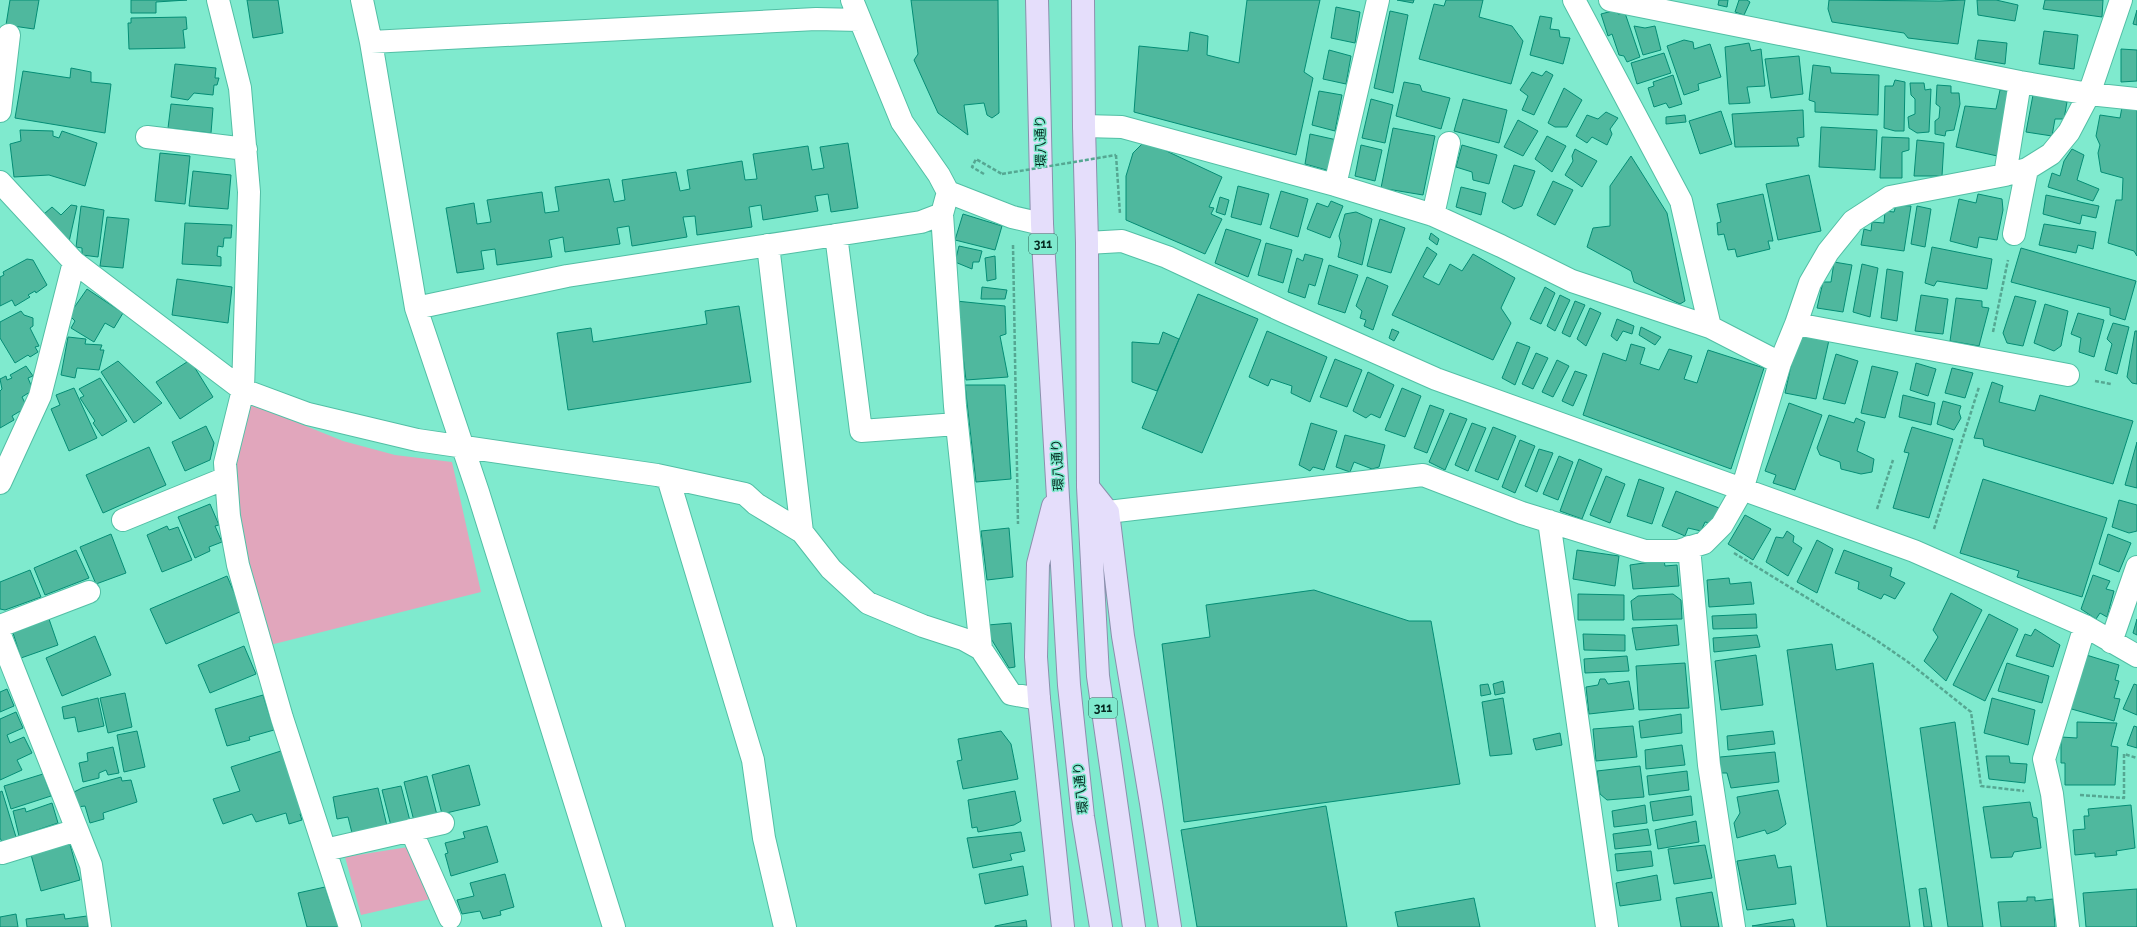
<svg xmlns="http://www.w3.org/2000/svg" width="2137" height="927" font-family="Raleway,'Noto Sans JP',sans-serif">
<style>
.green{fill:#e1a6bc}
.building{fill:#4fb89e;stroke:#048d75}
.lines{fill:none;stroke-linecap:round;stroke-linejoin:round}
.minor-casing{stroke:#52bfa5;stroke-width:24}
.major-casing{stroke:#8b90ad;stroke-width:24}
.path{stroke:#55a792;stroke-width:2.5;stroke-dasharray:4 2;stroke-linecap:butt}
.minor{stroke:#fff;stroke-width:22}
.major{stroke:#e5defb;stroke-width:22}
.path-bridge{stroke:#55a792;stroke-width:2.5;stroke-dasharray:4 2;stroke-linecap:butt}
.labels{text-anchor:middle;stroke-width:3;stroke-linejoin:round;paint-order:stroke}
.shield{fill:#7feace;stroke:#2a6355;stroke-width:1}
.shield-label{font-size:12px;font-weight:bold;fill:#052921}
.street-label{font-size:13px;fill:#052921;stroke:#7feace}
</style>
<rect width="100%" height="100%" fill="#7feace"/>
<path class="green" d="M244,401L343,441L395,455L452,462L481,592L270,645L242,534L235,465Z
M408,847L430,899L361,915L345,857Z"/>
<path class="building" d="M10,0H39L34,29L6,25Z
M131,0H187L156,2V13H131Z
M247,0H278L283,33L253,38Z
M911,0H998L999,113L992,118L987,115L984,103L964,105L968,135L938,113L914,60L918,54Z
M1247,0H1320L1304,72L1313,78L1296,155L1134,112L1139,46L1188,51L1190,32L1208,36L1207,55L1239,63Z
M1397,0H1414L1413,3Z
M1446,0H1483L1479,17L1512,26L1523,41L1511,84L1419,59L1434,4L1444,6Z
M1719,0H1728L1727,7L1718,5Z
M1739,0H1747L1750,2L1744,15L1735,12Z
M1829,0L1940,1L1965,0L1958,44L1908,38L1904,33L1832,22L1828,9Z
M1977,0H1996L2018,5L2015,21L1978,15Z
M2045,0H2103L2102,17L2043,9Z
M1336,7L1360,12L1355,43L1331,38Z
M1616,10L1618,14L1625,13L1640,57L1627,62L1624,56L1619,55L1612,34L1608,36L1601,14Z
M2137,10V25L2133,24Z
M1390,11L1408,15L1393,93L1374,88Z
M1540,16L1552,18L1550,29L1559,30L1560,37L1570,38L1563,64L1530,55Z
M186,17L187,29L183,30L185,48L129,49L128,23H131V18Z
M1634,26L1645,28L1655,26L1661,50L1643,55Z
M2044,31L2078,35L2074,69L2039,64Z
M1684,40L1693,42L1694,49L1710,44L1721,77L1698,84L1699,90L1684,95L1667,46Z
M1978,40L2007,43L2005,64L1975,59Z
M1749,43L1751,51L1761,49L1765,86L1747,87L1750,103L1729,104L1725,47Z
M2121,49L2137,50V81L2121,82Z
M1329,50L1351,56L1346,84L1323,79Z
M1664,53L1671,73L1637,84L1631,63Z
M1799,56L1803,94L1771,98L1765,59Z
M175,64L216,68L215,78H219L217,85H214L213,95L194,93L188,100L171,97Z
M1813,65L1830,67L1831,73L1879,75L1878,115L1815,112V102L1809,100Z
M71,68L91,72V82L111,84L105,133L15,118L23,71L70,78Z
M1546,71L1553,75L1534,115L1522,110L1528,96L1520,90L1532,72L1542,76Z
M1673,75L1682,104L1669,108L1666,103L1654,107L1648,88L1654,86L1653,82Z
M1895,80L1905,82L1904,131H1895L1884,128L1885,86H1893Z
M1404,82L1420,85L1422,91L1450,98L1441,129L1396,116Z
M1910,83H1924L1925,90L1931,89L1929,132L1917,133L1909,128L1908,117L1915,114V99L1911,95Z
M1937,85L1951,86V93H1959L1960,104L1954,130L1946,131L1945,136L1935,134V121L1939,118L1940,107L1936,104Z
M1564,88L1582,100L1567,127H1555L1548,123Z
M2000,90L2013,92L2002,157L1956,147L1965,106L1996,109Z
M1319,91L1342,95L1335,131L1312,125Z
M2033,95L2067,102L2064,119H2055L2052,136L2026,132Z
M1371,99L1393,105L1385,143L1362,138Z
M1463,99L1507,110L1499,143L1454,131Z
M171,104L213,108L211,133L168,128Z
M2122,107L2137,110V256L2134,251L2108,243L2116,200H2122L2123,178L2101,172L2098,153L2100,145L2096,136L2100,115L2120,118Z
M1803,110L1804,137L1797,138L1799,146L1735,147L1732,114Z
M1721,111L1732,144L1700,154L1689,121Z
M1606,112L1618,118L1610,129L1612,134L1607,145L1592,137L1587,143L1576,136L1587,115L1598,119Z
M1685,115L1686,122L1666,124V117Z
M1518,120L1538,131L1523,156L1504,147Z
M1821,127L1877,130L1875,170L1819,167Z
M1393,128L1435,136L1423,195L1381,188Z
M20,130L53,131V136L59,138L62,131L97,143L85,186L49,175L14,177L10,144L21,141Z
M1310,134L1337,140L1330,171L1305,164Z
M1547,136L1566,146L1552,172L1535,159Z
M1882,137L1909,138V150L1902,152V178H1880Z
M1917,140L1944,143L1942,176H1914Z
M1145,141L1222,177L1209,207L1214,208L1211,214L1222,219L1205,254L1126,220V176L1133,153Z
M848,143L858,208L831,212L828,194L815,196L818,211L763,220L761,205L749,207L752,227L697,235L695,216L683,217L687,237L632,246L629,226L617,228L620,244L565,252L563,237L549,240L552,257L497,265L495,249L481,251L484,269L457,273L446,208L474,203L477,224L491,222L487,200L542,192L545,213L559,211L555,187L609,179L614,202L625,200L622,180L676,172L680,191L690,189L687,170L742,161L745,180L757,179L753,154L808,146L812,170L824,168L820,147Z
M1361,145L1382,150L1375,181L1355,176Z
M1462,145L1497,155L1489,184L1473,180L1472,172L1456,167Z
M1575,149L1597,161L1582,187L1565,175L1573,161L1572,156Z
M2072,149L2084,155L2077,180L2099,189L2093,201L2048,187L2052,173L2060,176L2064,161Z
M160,153L190,156L185,204L155,201Z
M1631,156L1667,213L1685,301L1680,304L1634,282L1631,271L1587,247L1593,228L1610,226V186Z
M1514,165L1535,171L1522,206L1514,209L1502,202Z
M193,171L231,175L228,209L189,206Z
M1809,175L1821,231L1778,240L1766,184Z
M1553,181L1573,190L1555,225L1537,215Z
M1238,186L1269,194L1261,225L1231,217Z
M1461,187L1486,193L1481,215L1456,207Z
M1281,191L1308,199L1298,237L1270,228Z
M1763,194L1773,241H1768L1770,249L1737,257L1735,249L1728,250L1724,234L1718,235L1717,223L1721,222L1717,204Z
M1978,194L2002,199L2003,210L1997,240L1979,237L1977,248L1950,241L1959,199L1976,203Z
M2046,195L2099,206L2096,218L2082,215L2080,224L2043,214Z
M1220,197L1229,200L1225,215L1216,212Z
M1331,201L1343,206L1330,238L1307,229L1317,203L1328,207Z
M71,205L77,206L69,242L44,214L52,207L61,215Z
M1896,205L1911,206L1904,251L1861,245L1864,229L1871,231L1872,222L1884,223L1885,211L1894,212Z
M81,206L104,210L98,257L82,255V248L76,247Z
M1917,206L1931,209L1925,247L1911,244Z
M1356,212L1372,219L1362,265L1338,257L1341,243L1339,236L1345,214Z
M963,214L1002,226L995,250L955,240Z
M107,217L129,219L123,268L100,266Z
M1380,219L1405,228L1391,273L1367,266Z
M185,223L232,225L231,238H224L223,247L218,246L217,256L221,257V266L182,264Z
M2044,224L2096,232L2093,249L2078,245L2076,253L2039,245Z
M1226,229L1261,240L1248,277L1215,263Z
M1431,233L1439,239L1437,245L1429,239Z
M1266,243L1292,250L1283,283L1258,275Z
M959,246L982,251L979,262H973L972,269L955,262Z
M1427,247L1437,254L1423,277L1439,285L1450,264L1462,271L1473,254L1515,278L1501,308L1511,323L1493,360L1392,315Z
M1932,247L1992,259L1987,289L1937,281L1934,286L1925,283Z
M2021,248L2136,281L2125,320L2110,315V308L2011,282Z
M1305,254L1323,259L1315,286L1309,284L1305,298L1288,292L1297,258L1303,261Z
M995,256L996,279L987,281L985,258Z
M27,259L33,260L47,285L36,293L35,291L28,295L30,297L15,306L12,300L0,306V277L4,275L3,272Z
M1834,262L1852,265L1843,312L1817,308L1823,282H1831Z
M1862,264L1878,268L1870,317L1853,312Z
M1329,265L1358,275L1345,313L1318,304Z
M1887,269L1903,272L1897,321L1881,318Z
M1367,277L1388,286L1373,330L1364,326L1366,320L1360,318L1362,311L1356,306Z
M177,279L232,287L228,323L172,315Z
M982,287L1007,290L1005,299H981Z
M1545,287L1555,293L1541,324L1530,319Z
M87,289L123,313L114,328L105,323L94,342L71,328L75,321L69,315Z
M1198,294L1258,319L1202,453L1142,428Z
M1560,295L1570,300L1555,331L1547,326Z
M1921,295L1948,299L1943,334L1915,331Z
M2015,296L2036,301L2023,346L2007,343L2003,333Z
M1956,298L1982,301V307L1989,308L1979,346L1950,341Z
M956,301L1005,306L1006,334L1000,336L1008,377L966,380Z
M1575,301L1585,305L1570,337L1562,333Z
M2045,304L2068,311L2061,346L2054,351L2034,343Z
M739,306L751,382L568,410L557,333L591,328L593,342L707,324L705,311Z
M1590,308L1601,313L1586,346L1577,339Z
M21,311L24,315L33,318V326L30,328L39,346L35,347L38,352L30,357L28,355L15,363L0,338V322Z
M2078,313L2104,320L2094,357L2079,352L2081,338L2071,334Z
M1617,319L1634,326L1632,334L1623,331L1617,341L1611,336Z
M2113,323L2129,327L2117,374L2105,370L2112,344L2107,339Z
M1641,327L1661,337L1655,345L1639,335Z
M1392,329L1399,332L1394,341L1389,338Z
M1267,331L1327,357L1310,402L1291,393L1292,386L1271,379L1268,386L1249,377Z
M2135,331H2137V384L2132,383L2127,377Z
M1163,332L1179,339L1157,391L1132,382V342L1159,344Z
M1798,334L1829,340L1816,399L1785,393Z
M68,337L86,339L85,344L102,345L100,350H104L99,370L77,368L75,378L61,375Z
M1517,342L1530,347L1515,385L1502,378Z
M1631,344L1645,348L1640,364L1659,370L1669,349L1692,356L1684,379L1697,383L1708,350L1764,368L1731,469L1583,415L1603,353L1626,361Z
M1536,353L1548,358L1533,389L1522,384Z
M1836,354L1858,361L1845,404L1823,399Z
M1335,359L1362,370L1347,407L1320,397Z
M190,360L213,397L180,419L156,382Z
M1557,360L1569,366L1553,397L1542,392Z
M118,361L162,403L134,423L101,372Z
M1916,363L1936,369L1928,396L1910,390Z
M26,366L33,376L28,378L33,390L22,397L27,407L12,416L14,420L0,428V391L2,389L0,379L6,376L7,380L12,378L10,375Z
M1872,366L1898,372L1885,418L1861,413Z
M1952,368L1973,373L1965,398L1945,393Z
M1575,371L1587,375L1573,406L1562,401Z
M1368,372L1394,385L1380,418L1371,414L1366,418L1353,411Z
M100,378L127,421L102,436L93,423L95,421L80,398L84,396L79,389Z
M1992,382L2003,386L1999,402L2035,411L2040,395L2133,421L2113,484L1984,446L1983,439L1974,438Z
M965,385H1005L1011,479L976,482Z
M74,388L97,438L69,451L51,409L60,405L56,395Z
M1402,388L1421,396L1405,437L1385,430Z
M1903,395L1935,403L1931,425L1899,417Z
M1943,401L1961,406L1959,412L1961,418L1954,430L1937,424Z
M1789,403L1822,415L1795,490L1773,483L1776,475L1765,471Z
M1430,405L1444,410L1427,453L1414,448Z
M1450,413L1467,419L1445,470L1429,462Z
M1829,415L1854,423L1856,418L1865,422L1857,451L1874,459L1872,472L1861,474L1841,469L1840,462L1820,455L1817,448Z
M1311,423L1337,431L1324,470L1313,467L1310,471L1299,465Z
M1472,423L1486,428L1468,471L1455,465Z
M206,426L214,443L210,460L185,471L172,442Z
M1493,427L1516,436L1498,480L1475,471Z
M1912,427L1953,439L1929,518L1893,508L1909,453L1904,452Z
M1345,435L1385,445L1379,467L1372,469L1354,462L1350,472L1336,467Z
M1520,440L1535,446L1515,493L1502,487Z
M2137,442V488L2125,485Z
M149,447L166,485L103,513L86,475Z
M1539,449L1553,453L1537,492L1525,486Z
M1559,456L1573,462L1558,500L1543,494Z
M1579,459L1602,469L1582,519L1560,511Z
M1606,476L1625,484L1610,523L1590,515Z
M1639,479L1664,488L1652,524L1627,516Z
M1983,479L2107,518L2082,597L2017,577L2019,571L1960,553Z
M1676,491L1719,508L1714,524L1705,522L1701,531L1688,528L1685,536L1662,526Z
M2119,500L2137,505V531L2129,533L2112,527Z
M210,504L219,525L215,526L222,542L209,547L210,551L195,558L178,517Z
M1745,515L1771,529L1753,560L1728,544Z
M167,526L169,530L178,527L192,560L162,572L147,535Z
M1009,528L1013,577L987,580L981,531Z
M1787,531L1794,536L1793,542L1802,548L1788,576L1766,562L1776,537L1783,538Z
M111,534L126,573L96,584L80,547Z
M2108,534L2131,543L2119,572L2099,564Z
M1817,540L1833,549L1817,593L1797,582Z
M76,550L89,578L45,595L34,568Z
M1577,550L1619,556L1615,586L1573,579Z
M1844,550L1892,568L1890,576L1905,583L1895,599L1884,594L1881,599L1858,589L1859,582L1835,573Z
M1664,560L1665,566L1677,565L1679,586L1633,589L1630,565Z
M30,570L41,597L5,610L0,609V582Z
M2093,575L2110,581L2106,589L2114,591L2107,617L2100,613L2096,619L2081,609Z
M227,576L242,611L166,644L150,609Z
M1729,578L1730,584L1751,582L1754,604L1709,607L1707,580Z
M1314,590L1409,621H1431L1460,784L1184,822L1162,644L1210,637L1206,605Z
M1951,593L1982,610L1946,681L1924,661L1938,637L1933,630Z
M1578,594L1624,595V620H1578Z
M1673,594L1681,600L1682,619L1633,620L1631,601L1638,596Z
M1756,614L1757,628L1713,629L1712,616Z
M1989,614L2018,629L1985,701L1953,685Z
M49,619L58,645L21,658L13,633Z
M2137,619V635L2133,633Z
M1011,623L1015,667L1009,668L990,637L988,625Z
M1677,625L1679,645L1636,650L1632,628Z
M2035,629L2060,645L2053,667L2016,656L2025,634L2031,636Z
M1583,634L1625,635V651L1584,650Z
M1757,635L1760,647L1714,652L1713,638Z
M95,636L111,675L62,696L46,658Z
M1832,644L1836,670L1873,663L1910,927H1827L1787,650Z
M244,646L256,674L210,693L198,665Z
M2083,654L2119,665L2115,680L2119,681L2114,698L2120,699L2114,721L2068,708Z
M1756,655L1763,705L1721,710L1715,661Z
M1627,656L1629,671L1585,673L1584,659Z
M1685,663L1689,708L1639,710L1636,666Z
M2007,663L2049,676L2042,703L1998,691Z
M1600,679H1605L1608,684L1629,681L1634,709L1589,714L1586,687L1598,685Z
M1503,681L1505,693L1495,695L1493,684Z
M1488,684L1491,694L1481,696L1480,685Z
M2134,684L2137,685V715L2123,709Z
M7,689L14,706L0,712V692Z
M125,693L132,727L108,733L100,698Z
M263,695L274,730L249,737L250,740L227,746L215,709Z
M98,698L104,726L78,732L75,717L64,719L62,707Z
M1503,698L1512,754L1490,756L1482,702Z
M1992,698L2035,710L2028,745L1984,733Z
M16,712L23,728L7,735L10,743L24,737L32,753L17,760L22,770L0,780V719Z
M1681,714L1682,733L1641,738L1639,721Z
M1955,722L1983,927H1948L1920,728Z
M2077,722L2117,723L2111,746L2118,747L2115,785H2065V763H2061V737L2077,738Z
M1633,726L1637,757L1596,761L1593,729Z
M2134,726L2137,727V748L2127,745Z
M137,731L145,767L124,772L117,735Z
M1001,731L1011,744L1018,779L963,789L957,761L962,760L958,739Z
M1773,731L1775,744L1728,750L1727,736Z
M1560,733L1562,745L1536,750L1533,739Z
M1682,745L1685,765L1646,769L1645,750Z
M113,747L119,773L108,775L106,770L99,773V778L83,782L79,763L88,761L87,753Z
M284,750L305,812L300,814L302,820L289,824L286,813L256,822L252,814L223,824L213,799L240,791L231,767Z
M1775,752L1779,782L1731,788L1727,773H1720V757Z
M1986,756H2009L2010,763L2027,764L2025,783L1989,779Z
M469,765L480,805L442,814L432,775Z
M1640,766L1644,797L1607,800L1600,794L1597,771Z
M1687,771L1689,790L1649,795L1647,776Z
M43,774L51,796L11,809L4,786Z
M427,776L437,815L414,821L404,782Z
M121,777L122,781L131,780L137,802L103,813L104,819L90,823L85,806L77,807L72,793L82,788Z
M401,786L410,821L391,826L382,790Z
M378,788L387,826L352,833L348,817L337,819L333,797Z
M1778,790L1786,824L1778,830L1767,834L1765,830L1737,838L1734,823L1740,813L1737,797Z
M2,791L16,837L2,842L0,838V792Z
M1015,791L1021,821L1014,825L978,832L977,827L972,828L968,800Z
M1691,796L1693,815L1653,821L1650,802Z
M2030,802L2033,817L2037,818L2041,848L2014,852L2012,857L1991,858L1983,807Z
M52,803L58,823L19,836L13,811L25,808L26,812Z
M1645,805L1647,823L1614,827L1612,811Z
M2131,805L2135,848L2116,851L2117,855L2095,857V853L2075,855L2073,830L2085,829L2084,816H2089L2088,809Z
M1326,806L1347,927H1197L1181,830Z
M1696,821L1699,842L1658,849L1655,830Z
M487,826L498,862L451,876L445,854L448,853L445,843L465,838L463,832Z
M1648,829L1651,845L1615,849L1613,834Z
M1021,832L1025,851L1010,854L1012,860L973,868L967,838Z
M69,841L80,880L41,891L30,851Z
M1705,845L1712,878L1674,884L1668,849Z
M1651,851L1653,866L1617,871L1615,854Z
M1775,855L1778,868L1791,866L1796,904L1747,910L1737,861Z
M1023,866L1028,895L985,904L979,874Z
M505,874L514,907L500,911L501,915L483,919L480,911L462,914L457,900L474,896L470,883Z
M1657,875L1661,900L1620,906L1616,883Z
M325,887L330,903L335,905L342,927H307L298,893Z
M1926,888L1932,927H1924L1919,889Z
M2137,889V927H2086L2083,893Z
M1712,892L1719,927H1681L1676,898Z
M2027,897H2035V901L2053,899L2055,927H2001L1998,902L2027,901Z
M1474,898L1480,927H1398L1395,912Z
M16,914L18,927H0V917Z
M64,914L65,919L87,916L88,927H27L26,919Z
M1793,919L1795,927L1752,926Z
M1026,920L1027,927H995V926Z"/>
<g class="lines">
<defs>
<path id="minor" d="M218,0L240,88L249,192L243,390L225,463L229,516L238,565L282,718L350,927
M362,0L371,42L416,308L478,492L614,927
M852,0L902,122L939,175L948,192L1012,217L1042,224
M1574,0L1681,201L1710,327
M1610,0L2020,82L2089,94L2137,99
M371,42L816,19L860,20
M0,111L9,35
M1084,126L1122,127L1335,185L1433,215L1501,246L1572,281L1710,327L1780,363
M147,137L246,149
M2005,175L2020,82
M0,182L74,262L243,390L308,414L417,440L657,475L745,494L756,504L802,532L831,569L868,603L923,626L963,639L981,649L1011,694L1039,699
M1335,185L1378,0
M942,214L955,406L981,649
M1433,215L1449,143
M2014,234L2027,169
M836,235L861,431L957,424
M1087,243L1122,241L1167,257L1285,312L1436,379L1914,551L2085,626L2137,656
M768,245L802,532
M416,308L567,276L921,222L942,214L948,192
M1796,324L2068,375
M668,478L753,760L764,838L785,927
M0,483L40,396L74,262
M1108,512L1423,475L1522,513L1645,551H1678L1704,543L1722,525L1742,490L1780,363L1796,324L1810,283L1828,252L1853,221L1890,197L2005,175L2027,169L2051,154L2069,132L2089,94L2121,0
M123,520L226,478
M1549,521L1607,927
M1689,547L1709,765L1734,927
M0,626L89,592
M0,635L91,865L100,927
M2111,642L2137,567
M411,830L450,918
M325,850L443,823
M2,853L77,830
M2068,927L2052,794L2044,759L2085,626"/>
<path id="major" d="M1037,0L1042,224L1069,685L1083,817L1101,927
M1083,0L1084,126L1087,243L1088,487L1098,676L1134,927
M1088,487L1108,512L1123,636L1151,803L1170,927
M1053,506L1038,564L1036,657L1039,699L1063,927"/>
</defs>
<use href="#minor" class="minor-casing"/>
<use href="#major" class="major-casing"/>
<path class="path" d="M1116,155L1120,214
M984,174L972,167L976,159L1002,174
M1013,245L1018,524
M1993,332L2008,260
M2095,381L2111,384
M1877,509L1893,460
M1934,529L1979,387
M1734,553L1876,640L1908,662L1971,712L1981,786L2024,791
M2080,795L2124,798V754L2137,758"/>
<use href="#minor" class="minor"/>
<use href="#major" class="major"/>
<path class="path-bridge" d="M1002,174L1116,155"/>
</g>
<g class="labels">
<g class="shield">
<rect x="1029" y="234" width="28" height="20" rx="3"/>
<rect x="1089" y="698" width="28" height="20" rx="3"/>
</g>
<g class="shield-label">
<text x="1043" y="248">311</text>
<text x="1103" y="712">311</text>
</g>
<g class="street-label">
<text transform="translate(1040 141) rotate(-91)" y="5">環八通り</text>
<text transform="translate(1057 465) rotate(-93)" y="5">環八通り</text>
<text transform="translate(1080 788) rotate(-96)" y="5">環八通り</text>
</g>
</g>
</svg>
